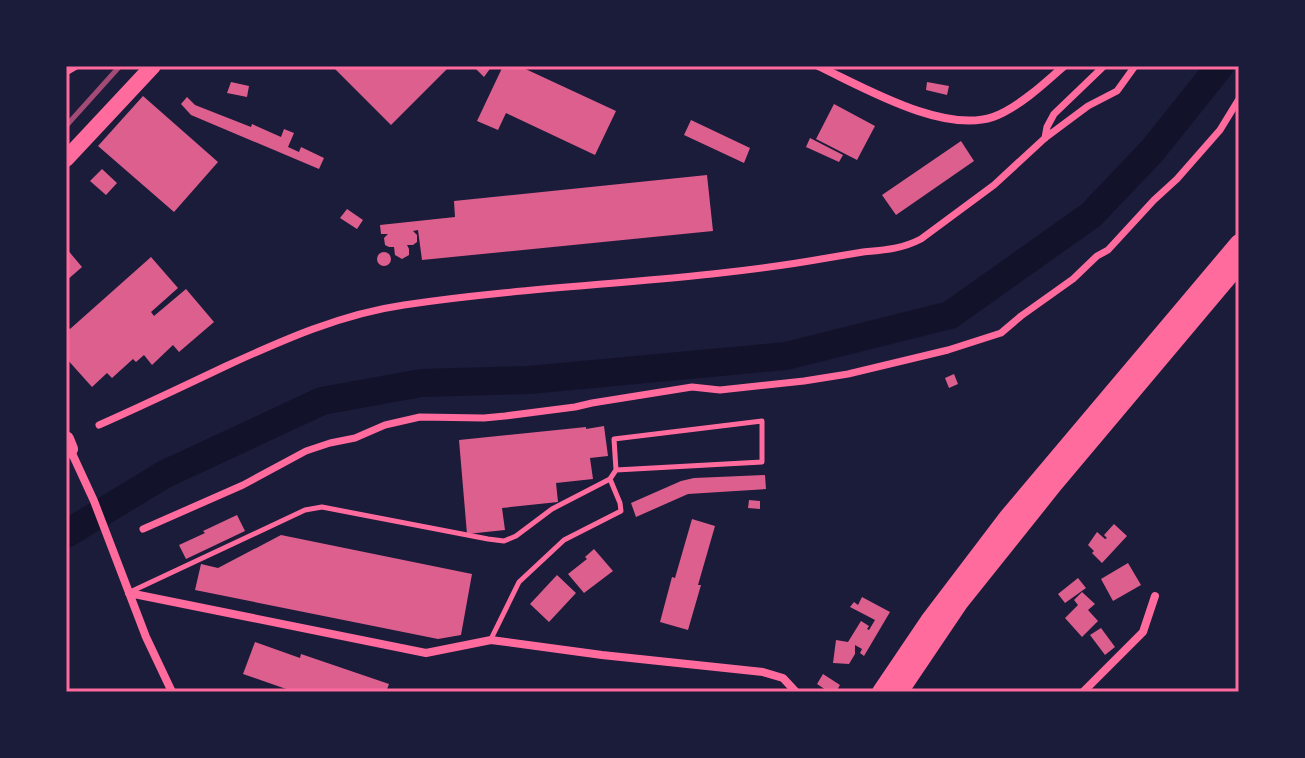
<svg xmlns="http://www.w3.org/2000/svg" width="1305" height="758" font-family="'PT Sans',sans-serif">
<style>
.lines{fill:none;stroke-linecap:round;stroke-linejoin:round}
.river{stroke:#12122b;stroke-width:28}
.building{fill:#dd5f8e}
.service{stroke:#ff6b9d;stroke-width:5}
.pedestrian{stroke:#ff6b9d;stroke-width:7}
.minor{stroke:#ff6b9d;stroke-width:8}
.primary{stroke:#ff6b9d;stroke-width:16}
.motorway{stroke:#ff6b9d;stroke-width:18}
.rail{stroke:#a44b75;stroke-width:5}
.neatline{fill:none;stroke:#ff6b9d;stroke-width:3}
</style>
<rect width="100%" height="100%" fill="#1b1b3a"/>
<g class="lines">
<path class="river" d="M66,534L165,474L322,401L421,383L529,380L786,356L950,315L1091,215L1152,151L1220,66"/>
</g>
<path class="building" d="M332,66H450L391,125Z
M473,66H492L484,77Z
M503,66H519L616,111L595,155L506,113L498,130L477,121Z
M231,82L249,86L247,97L227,93Z
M927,82L949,86L947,95L926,90Z
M143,96L218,162L174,212L98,146Z
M187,97L195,105L251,127L252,124L281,137L284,129L294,133L288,147L299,152L301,147L324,158L319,169L191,115L181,104Z
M834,104L875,126L857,160L816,139Z
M691,120L750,148L744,163L684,135Z
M810,138L843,155L839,162L806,147Z
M961,141L974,161L896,215L882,195Z
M102,169L117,183L106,195L90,181Z
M707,175L713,231L422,260L418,230L413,231L417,235V242L413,245H407L409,249V255L402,259L395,255L394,247H389L385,245L384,238L388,234H381L380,225L455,217L454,201Z
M347,209L363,220L357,229L340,218Z
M66,248L82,267L66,281Z
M377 259a7 7 0 1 1 14 0a7 7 0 1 1-14 0Z
M151,257L178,288L151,312L154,316L186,289L214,322L179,352L173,345L152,365L144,355L136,362L133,359L112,378L107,373L92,387L66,358V325L70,329Z
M954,374L958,384L949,388L945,378Z
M604,426L608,456L590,458L593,479L556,483L558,502L502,508L505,530L467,534L459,440L586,427V429Z
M765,475L766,489L688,494L636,517L631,503L681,481L694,478Z
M749,500L760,501V509L748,508Z
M237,515L245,531L186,559L179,545L205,533L203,531Z
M692,519L715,526L698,585H701L688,630L660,622L672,577L675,578Z
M1114,524L1127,536L1102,563L1092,553L1094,551L1088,545L1097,532L1105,539L1107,538L1104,535Z
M281,535L472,574L461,635L438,639L195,590L201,564L218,568Z
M594,549L613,571L584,593L568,574L587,559L585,557Z
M1128,563L1141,585L1113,601L1101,579Z
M557,575L576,593L549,622L530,604Z
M1078,578L1086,588L1065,603L1058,594Z
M1082,592L1095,604L1088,610L1098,621L1082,637L1065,618L1078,605L1074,600Z
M862,597L890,612L864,656L860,653L862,649L855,645V654L849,664L833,663L836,640L848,642L861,621L869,626L867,629L869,630L875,620L850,607L854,602L858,605Z
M1101,628L1115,647L1105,655L1090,635Z
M255,642L300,658L301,654L389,684L386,692H288L289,690L243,674Z
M823,674L840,685L836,692H829L817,684Z"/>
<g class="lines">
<path class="service" d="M66,68L68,66
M66,73L78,66
M130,592L305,510L322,507L488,539L504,541L516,536L552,509L610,479L616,470L614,439L762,421V462L616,470
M491,639L519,582L564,540L621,511L620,503L610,479"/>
<path class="pedestrian" d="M1045,138L1047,127L1054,114L1104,66
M99,425C142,406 184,386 226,366C283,340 341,314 404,305C544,284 687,283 827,258C839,256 851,254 863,252C884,250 902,249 921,239L994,185L1045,138L1088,106L1117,91L1135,66
M143,529L243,485L306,451L330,443L355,438L385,425L420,417L484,418L505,416L575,407L592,403L692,387L720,390L804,381L848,374L948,350L1001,333L1021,316L1073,279L1097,256L1108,250L1154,200L1177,179L1220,130L1239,99"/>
<path class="minor" d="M818,66C863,87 943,134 993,117C1018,108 1045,83 1064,66
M70,449L94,501L146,637L172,692
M129,593L426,653L491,640L602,655L763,672L783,678L796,692
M1083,692L1143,632L1155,596"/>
<path class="primary" d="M66,159L153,66
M66,439L70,449L66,451"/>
<path class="motorway" d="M881,692L929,621L1008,517L1239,243
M899,692L959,603L1054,484L1239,264"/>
<path class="rail" d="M66,126L120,66"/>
</g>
<rect width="1305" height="758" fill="none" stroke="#1b1b3a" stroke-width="136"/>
<rect x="68" y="68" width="1169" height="622" class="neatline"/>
</svg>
